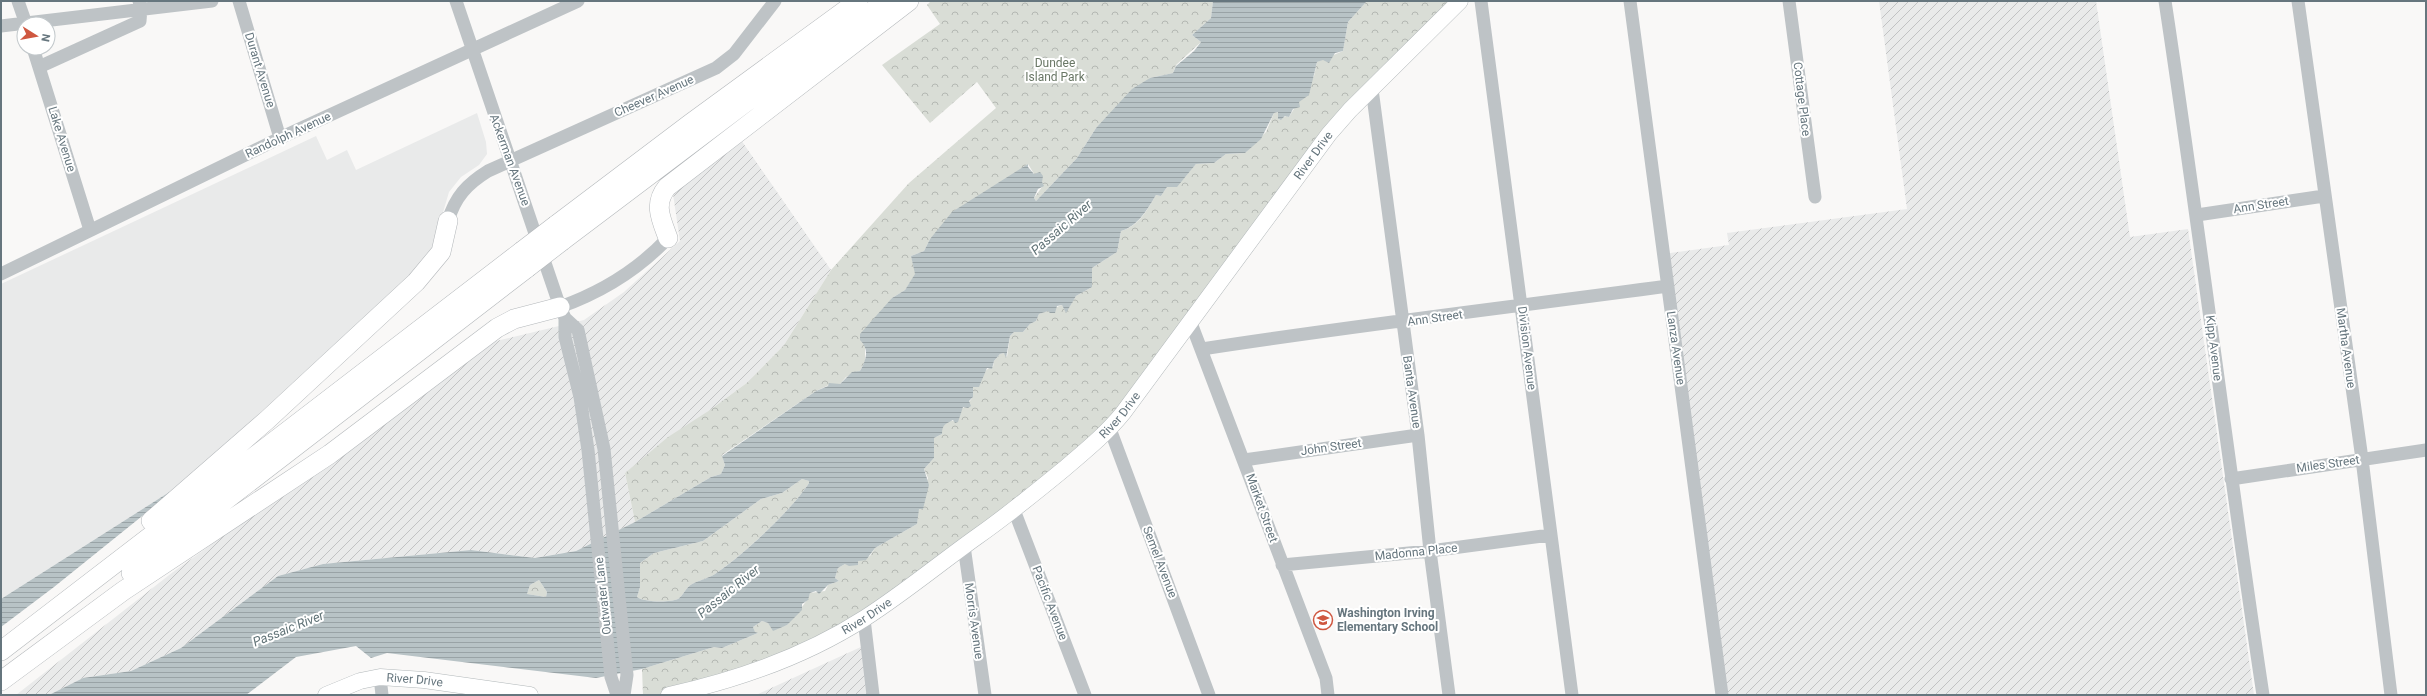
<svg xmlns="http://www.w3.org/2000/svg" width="2427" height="696" font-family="Roboto,sans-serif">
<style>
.built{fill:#e9eaea}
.industrial{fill:url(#industrial-furrows)}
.forest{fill:url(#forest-crowns)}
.water{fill:url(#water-rules);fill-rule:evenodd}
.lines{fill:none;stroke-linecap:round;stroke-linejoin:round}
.major-casing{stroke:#b2b8ba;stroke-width:17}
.highway-casing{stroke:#b4b8bb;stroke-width:20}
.minor{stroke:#bec3c6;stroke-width:13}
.major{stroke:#fff;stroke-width:16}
.highway{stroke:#fff;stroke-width:19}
.highway-bridge-casing{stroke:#b4b8bb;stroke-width:20;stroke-linecap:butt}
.highway-bridge{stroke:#fff;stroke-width:19}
.labels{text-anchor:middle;stroke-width:4;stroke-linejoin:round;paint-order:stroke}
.park-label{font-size:12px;fill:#697765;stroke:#fff}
.street-label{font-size:12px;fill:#66767e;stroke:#fff}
.poi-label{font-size:12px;font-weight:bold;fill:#66767e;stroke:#fff;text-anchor:start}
.water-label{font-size:13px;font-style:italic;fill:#627478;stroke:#fff}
</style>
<defs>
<pattern id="industrial-furrows" width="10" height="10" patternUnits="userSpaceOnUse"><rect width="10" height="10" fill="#e9eaea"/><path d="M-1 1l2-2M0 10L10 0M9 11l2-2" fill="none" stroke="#c1c2c3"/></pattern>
<pattern id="forest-crowns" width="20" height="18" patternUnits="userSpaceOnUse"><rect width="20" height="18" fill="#d9ddd6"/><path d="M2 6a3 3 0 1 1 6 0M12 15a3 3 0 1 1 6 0" fill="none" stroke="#b4b8b3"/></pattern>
<pattern id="water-rules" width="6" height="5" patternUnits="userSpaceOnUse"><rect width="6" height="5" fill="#b8c3c6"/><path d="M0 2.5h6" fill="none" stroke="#99a3a6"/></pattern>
</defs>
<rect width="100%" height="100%" fill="#f9f8f7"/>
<path class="built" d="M477,113L486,142L487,154L479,165L461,177L449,192L432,250L417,269L182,484L1,599V284L316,136L327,160L347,150L356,170Z"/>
<path class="industrial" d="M1879,1H2096L2130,237L2188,229L2254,695H1723L1663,254L1729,245L1727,233L1907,209Z
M741,140L831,270L784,345L748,382L625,473L635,522L576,551L535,558L471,550L323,564L278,576L181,648L131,671L83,678L49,695H16L173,572L496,341L584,320L624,292L680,241L673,194Z
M863,646L870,695H756Z"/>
<path class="forest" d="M931,1L1213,2L1211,18L1192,35L1201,42L1176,65L1173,73L1150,78L1096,128L1077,158L1036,201L1034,198L1042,187L1028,164L930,239L924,251L911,256L916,274L905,290L892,298L865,345V361L860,371L846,377L840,384L829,385L816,391L722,455L725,465L721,474L711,477L635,522L625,473L668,437L710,410L748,382L784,345L831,270L909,183L996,108L977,82L930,123L882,65L940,24L927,5Z
M1367,1H1461L1372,89L1110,429L864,619L758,670L660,695H643L642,669L714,647L722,648L758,633H755L753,627L762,621L768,623L772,628L787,625C794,616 807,603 810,593L825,591L828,585L839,581L835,578L838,568L845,564L858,565L857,561L870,556L875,548L917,524L918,511L928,478L924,469L934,458V438L942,434V427L947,421H958L960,410L966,406L973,397V387L979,386C982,377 983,369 993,367L994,361L1000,354L1004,353L1007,357L1010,336L1014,332H1023L1030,324L1036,321L1039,314L1062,305L1066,312L1076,296L1092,287V268L1117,252L1121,231C1139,226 1147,210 1156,195L1161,196L1167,187C1183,185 1186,174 1196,164L1214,163L1226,154L1245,153L1266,132L1274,113L1279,112L1278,119L1280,120L1286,116L1289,117L1314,76L1317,62L1343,51L1348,22Z
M802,479L809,481V483C792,510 742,556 715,574C707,579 699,580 692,584C686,587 683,596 678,599C669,603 643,602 637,597L640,587V563L654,553L703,541L761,499L782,493Z
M539,580L547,592L546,597L527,594L530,585Z"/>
<path class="water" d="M1213,1H1367L1348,22L1343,51L1335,53L1329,63L1323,60L1317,62L1309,95L1299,102L1300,107L1293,109L1289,117L1285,116L1281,120L1278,119V112L1274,113L1261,139L1245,153L1226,154L1214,163L1196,164L1177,187H1167L1161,196L1156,195C1147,210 1138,226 1121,231L1117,252L1092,268V287L1076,296L1066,313L1062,305L1057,306L1055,313H1050L1048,311L1039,314L1036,321L1030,324L1023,332H1014L1010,336L1006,358L1004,353L1000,354L994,361L992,369L987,368L979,387H973V397L969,401L971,406L968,408L963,407L958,422L955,423L953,420C946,424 942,424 942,434L934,438V458L924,469L929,485L923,509H919L917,524L875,548L866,560L858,561V565L849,566L845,564L838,568L835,578L839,581L828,585L819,594L816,591L810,593L808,600L802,604V610L787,625L773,631L768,623L762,621L753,627L755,632L758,633L722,648L714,647L642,669L596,678L387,653L371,658L356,646L296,657L246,695H49L83,678L131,671L181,648L278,576L323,564L471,550L535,558L576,551L635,522L711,477L721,474L725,465L722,456L816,391L828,386L829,383L840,384L852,372L860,371C866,360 870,350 860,340V334L892,298L905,290L915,274L911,256L924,251L930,239L952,212L1028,164V167L1034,174L1040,172L1043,176L1042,182L1044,186L1038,189L1034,198L1036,201L1077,158L1096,128L1132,89L1150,78L1173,73L1176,66L1194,51L1201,42L1192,35L1211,18ZM802,479L809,481V483C792,510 741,557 715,574C707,579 699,580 692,584C686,587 683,596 678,599C669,603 643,602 637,597L640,587V563L654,553L703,541L761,499L782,493ZM539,580L547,592L546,597L527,594L530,585Z
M182,484L54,587L1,627V599Z"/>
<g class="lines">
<defs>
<g id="major">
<path id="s1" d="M326,695L360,681L380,677L424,680L530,695"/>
<path id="s2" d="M669,695C737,680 806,656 865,618C904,593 940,563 978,536C1008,515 1036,492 1064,469C1085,451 1106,434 1123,413L1329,134L1350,110L1460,1"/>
</g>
<path id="highway" d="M556,225L691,123L858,1
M668,238C661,219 653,204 667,187L909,1
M562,241L745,103L886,1
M151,521L267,420L416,282L441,252L448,221
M131,573L527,268
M1,651L522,251
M1,681L123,591L330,454L497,328L514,319L560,307"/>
</defs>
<use href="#major" class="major-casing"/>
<use href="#highway" class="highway-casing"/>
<path class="minor" d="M18,1L26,24
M239,1L280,138
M456,1L560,307L565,318L578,330L604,449L627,675L624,695
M1481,1L1572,695
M1630,1L1722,695
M1789,1L1815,197
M2165,1C2200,232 2228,464 2263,695
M2298,1L2362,459L2391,695
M1,26L212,1
M33,48L90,230
M39,67L140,21L141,8L139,1
M1372,89L1418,435L1430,551L1449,695
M2197,215L2324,196
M448,221C455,197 467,184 488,171L716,68L734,54L775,1
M1,274L280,138L578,1
M560,307C602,292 637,271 668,238
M565,318V337L580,397L588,450L611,677L617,695
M1191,323L1326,678L1328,695
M1202,349C1357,325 1512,307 1668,286
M1110,429L1209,695
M1244,460L1418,435
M2231,479L2426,450
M1014,510L1085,695
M964,546L985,695
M1282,565L1430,551L1550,535
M864,619L873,695
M380,677L382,695"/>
<use href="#major" class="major"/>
<use href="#highway" class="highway"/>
<defs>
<path id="highway-bridge" d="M522,251L556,225
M527,268L562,241"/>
</defs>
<use href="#highway-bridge" class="highway-bridge-casing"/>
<use href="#highway-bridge" class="highway-bridge"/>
</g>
<defs>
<symbol id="school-ring" viewBox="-11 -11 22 22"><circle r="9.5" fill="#fff" stroke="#cf5740" stroke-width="1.5"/><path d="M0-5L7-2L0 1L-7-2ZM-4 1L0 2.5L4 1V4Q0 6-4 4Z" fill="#cf5740"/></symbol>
</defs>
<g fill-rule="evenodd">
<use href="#school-ring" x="1312" y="609" width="22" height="22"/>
</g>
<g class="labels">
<g class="park-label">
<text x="1055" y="67">Dundee<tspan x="1055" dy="14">Island Park</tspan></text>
</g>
<g class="street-label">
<text transform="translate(260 70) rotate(73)" y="4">Durant Avenue</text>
<text transform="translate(654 96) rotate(-24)" y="4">Cheever Avenue</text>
<text transform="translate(1802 99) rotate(83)" y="4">Cottage Place</text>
<text transform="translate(288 135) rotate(-25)" y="4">Randolph Avenue</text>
<text transform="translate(62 139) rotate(73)" y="4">Lake Avenue</text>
<text dy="4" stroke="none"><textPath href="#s2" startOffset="862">River Drive</textPath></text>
<text transform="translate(510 160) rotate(70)" y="4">Ackerman Avenue</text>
<text transform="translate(2261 205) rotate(-9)" y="4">Ann Street</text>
<text transform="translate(1435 318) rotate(-8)" y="4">Ann Street</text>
<text transform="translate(1527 348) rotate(83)" y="4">Division Avenue</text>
<text transform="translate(1676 348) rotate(82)" y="4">Lanza Avenue</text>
<text transform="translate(2214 348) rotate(83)" y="4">Kipp Avenue</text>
<text transform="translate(2346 348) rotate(82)" y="4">Martha Avenue</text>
<text transform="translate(1412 392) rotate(82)" y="4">Banta Avenue</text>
<text dy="4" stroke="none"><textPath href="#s2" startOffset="538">River Drive</textPath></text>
<text transform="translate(1331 447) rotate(-8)" y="4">John Street</text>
<text transform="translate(2328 464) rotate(-8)" y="4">Miles Street</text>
<text transform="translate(1262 508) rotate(70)" y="4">Market Street</text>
<text transform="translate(1416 552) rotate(-6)" y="4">Madonna Place</text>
<text transform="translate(1160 562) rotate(69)" y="4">Semel Avenue</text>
<text transform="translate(603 596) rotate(-96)" y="4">Outwater Lane</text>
<text transform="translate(1050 603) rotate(69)" y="4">Pacific Avenue</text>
<text dy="4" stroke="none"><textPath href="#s2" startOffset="214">River Drive</textPath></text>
<text transform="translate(974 621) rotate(82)" y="4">Morris Avenue</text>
<text dy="4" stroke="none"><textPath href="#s1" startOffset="92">River Drive</textPath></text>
</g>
<g class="poi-label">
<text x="1337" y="617">Washington Irving<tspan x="1337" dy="14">Elementary School</tspan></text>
</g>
<g class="water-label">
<text transform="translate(1061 227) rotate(-41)" y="5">Passaic River</text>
<text transform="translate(728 591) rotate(-39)" y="5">Passaic River</text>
<text transform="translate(288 628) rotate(-22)" y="5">Passaic River</text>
</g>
</g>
<rect width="2427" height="696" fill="none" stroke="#66767e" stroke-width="4"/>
<g transform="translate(36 36) rotate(101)"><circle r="19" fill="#ffffff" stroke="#c2c8cb"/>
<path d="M0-3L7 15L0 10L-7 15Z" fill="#cf5740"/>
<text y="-6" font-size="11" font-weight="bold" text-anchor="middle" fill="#66767e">N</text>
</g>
</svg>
